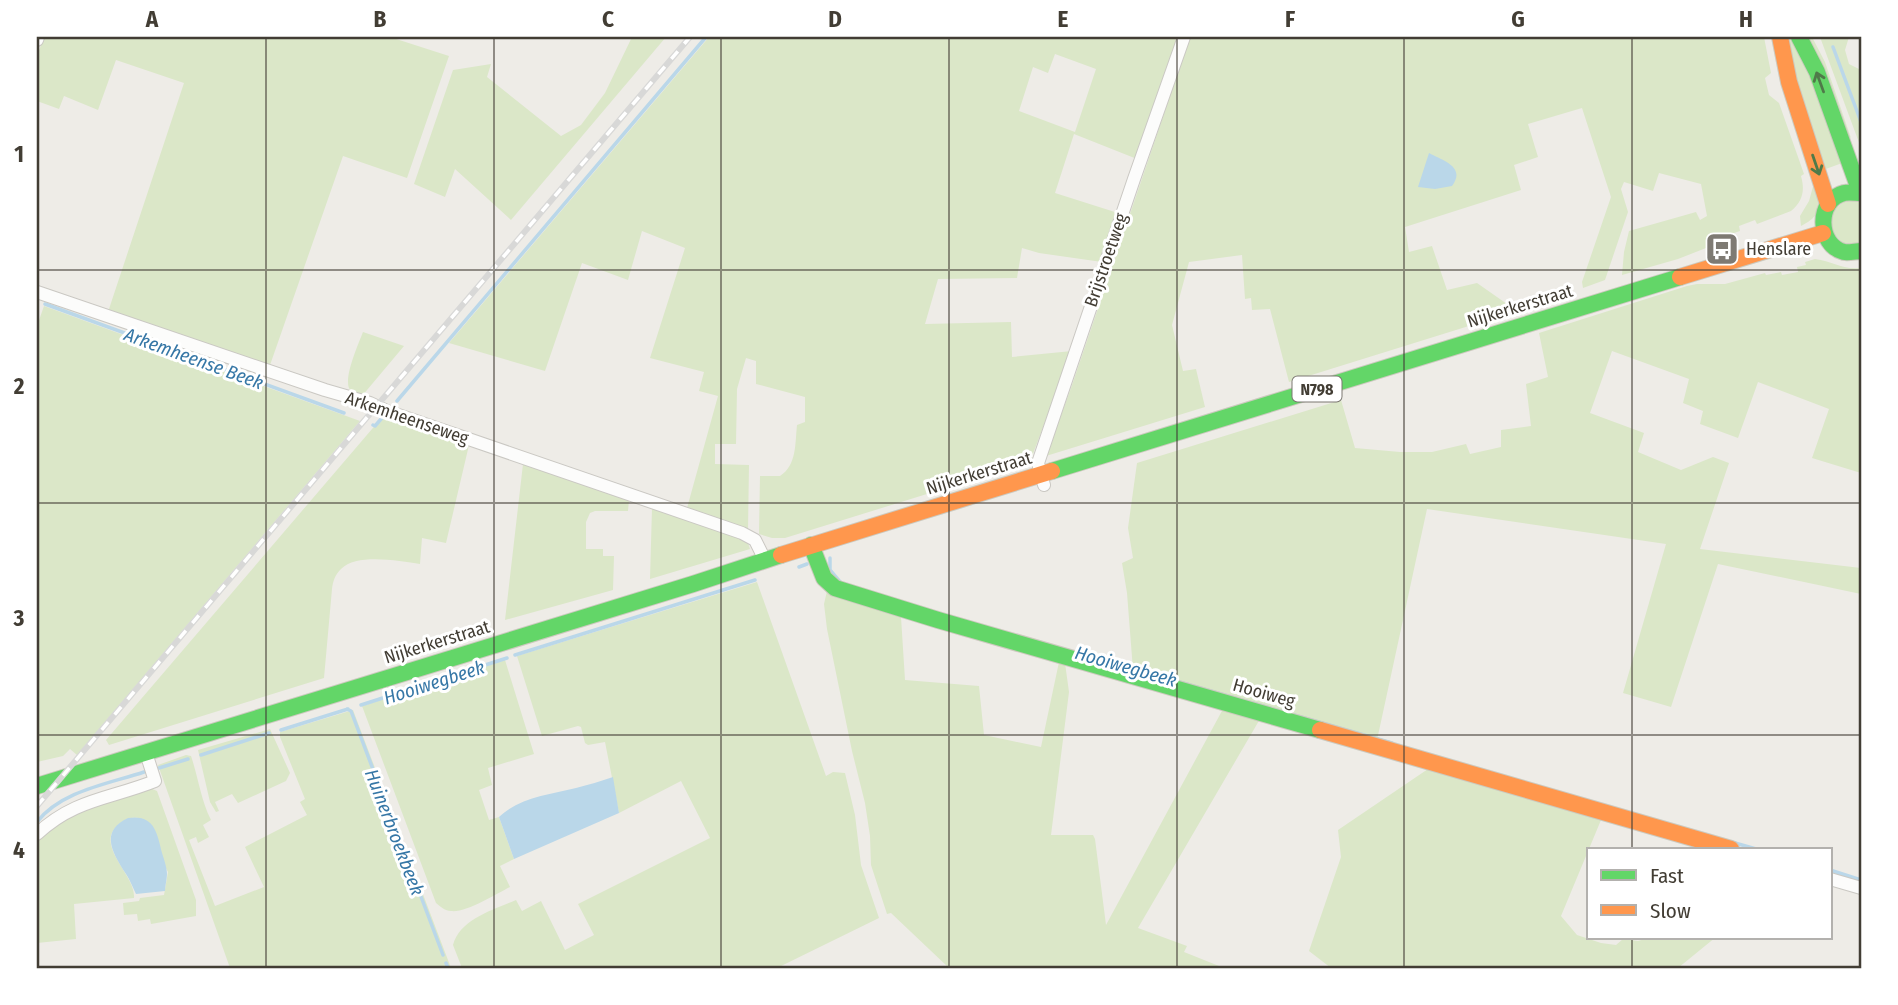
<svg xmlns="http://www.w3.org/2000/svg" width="1898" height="1005" font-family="'Fira Sans Condensed',sans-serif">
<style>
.green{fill:#dbe7c8;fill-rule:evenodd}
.water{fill:#bad7e9}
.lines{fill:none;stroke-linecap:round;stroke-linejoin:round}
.stream{stroke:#bad7e9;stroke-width:3.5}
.street-casing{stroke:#cac8c3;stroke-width:14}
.fast-casing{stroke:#ccc9be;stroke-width:18}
.slow-casing{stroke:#ccc9be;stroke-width:18}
.street{stroke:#fcfcfb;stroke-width:12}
.fast{stroke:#63d668;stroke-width:16}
.slow{stroke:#ff974d;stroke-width:16}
.rail-casing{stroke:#d8d8d7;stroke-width:6}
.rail{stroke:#fff;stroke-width:3.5;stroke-dasharray:10;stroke-linecap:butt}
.oneway{stroke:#4f7a49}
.grid{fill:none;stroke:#423d34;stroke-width:2;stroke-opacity:0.55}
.labels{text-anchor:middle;stroke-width:6;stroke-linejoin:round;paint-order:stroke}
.shield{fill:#fff;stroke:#7b7771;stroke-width:2}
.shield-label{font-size:16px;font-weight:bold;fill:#423d34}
.poi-label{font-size:18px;fill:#423d34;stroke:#fff;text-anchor:start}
.street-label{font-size:18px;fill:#423d34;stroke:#fff}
.water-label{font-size:19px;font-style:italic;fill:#3677a6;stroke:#fff}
.neatline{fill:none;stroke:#423d34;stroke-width:2.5}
.grid-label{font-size:23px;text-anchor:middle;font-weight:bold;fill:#423d34}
</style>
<rect width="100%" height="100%" fill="#eeece7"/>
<path class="green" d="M44,37H390L449,56L407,178L343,156L269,368L108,312L184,83L116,60L98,110L64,96L59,109L37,101V56Z
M632,37H666L511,220L455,169L445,197L414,184L453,70L491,64L487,77L561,136L581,125L605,93Z
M709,37H1178L1137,159L1074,134L1055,193L1118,213L1102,262L1039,253L1022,248L1017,278L938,279L925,324L1011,322L1012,357L1072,351L1031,459L1027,463L785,538H772L759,534L760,476H780C797,465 795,443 797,425L805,422V397L756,384V361L746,358L737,389L736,444H715V464L749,465L748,530L687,508L718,396L699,391L704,372L650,358L685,248L642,231L628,280L582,263L545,371L449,343ZM1055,54L1096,69L1075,132L1019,111L1033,67L1048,73Z
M1190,37H1764L1771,73L1765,78L1769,95L1779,103L1804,174L1801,176C1805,190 1803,201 1791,211L1757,224L1755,220L1739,226L1740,231L1728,235L1729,239L1678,259L1622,275L1624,252L1629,231L1696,212L1700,220L1707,216L1701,184L1659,173L1653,191L1624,182L1621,189L1628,212L1605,280L1583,288L1582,282L1611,197L1582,108L1528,124L1538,157L1514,165L1521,190L1405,227L1409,252L1432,246L1447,290L1477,283L1517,311L1289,382L1270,309L1252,310L1251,298L1245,299L1242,255L1189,262L1172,325L1183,371L1196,369L1205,407L1046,456L1071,388Z
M1783,37H1796L1845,162L1823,170Z
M1804,37H1812L1825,62L1851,138L1843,132Z
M1820,37H1849L1845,50L1849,64L1861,70V148Z
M1814,183L1822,197C1817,213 1817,218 1801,226L1800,216L1809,201Z
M1846,200L1861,201V244H1843L1831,230L1832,212Z
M1815,259C1833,261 1841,270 1861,268V473L1812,458L1829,409L1758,382L1738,438L1700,424L1703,411L1683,403L1689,379L1612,351L1590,413L1644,433L1638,452L1681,470L1713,457L1729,463L1700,549L1861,568V594L1718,564L1671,707L1623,693L1666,544L1427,509L1377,740L1133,670L1127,593L1122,563L1133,558L1128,528L1137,463L1341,400L1355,448L1400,452H1432L1466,444L1470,454L1501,447V430L1531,426L1526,384L1548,377L1539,333L1687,286L1697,284H1725L1765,273L1766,275L1781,272L1782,275L1798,272L1797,267L1806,265L1805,262Z
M44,306L360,421L77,755L70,749L63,756L37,762V326Z
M363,332L404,346L362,396C360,395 352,392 351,391C341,382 359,343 363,332Z
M384,415L469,445L446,543L422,538L420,564C399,561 357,553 341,569C335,575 333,581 332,589L324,678L109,745L106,740Z
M523,464L629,500L628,511H595L590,513L586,522V549H603V556H614L613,590L505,620Z
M652,508L742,539L748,543L750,549L650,579Z
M757,582L826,776L833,772L845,773L855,815L861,865L879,918L777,968H462L453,945C460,919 493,910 516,900L522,911L541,901L565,950L594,935L578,904L710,838L681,781L619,813L605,742L588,745L585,743L581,727L578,726L542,736L517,656Z
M827,591L901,617L905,680L979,686L984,735L1041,747L1059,662L1065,663L1069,692L1051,835H1093L1095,839L1106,925L1223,709L1260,719L1138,928L1187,946L1184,952L1224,968H949L891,913L887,914L871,865L870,836L865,803L852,751L827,629L824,604Z
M505,660L534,754L488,768L492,785L479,790L489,820L499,817L514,859L500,866L510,887C496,894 466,913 451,911C445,911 441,907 436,903L362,706Z
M353,710L451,968H230L158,765L186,755L191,756L192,759C199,781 201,800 211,820L203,825L209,837L198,843L196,837L189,840L215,906L264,887L245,847L307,815L300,802L305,799L280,737V732Z
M270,729L290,773L286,781L238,803L232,794L215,802L219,811L216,812L210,802L198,750Z
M1428,769L1601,820L1561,916L1577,935L1601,943L1616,945L1623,939L1638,941L1652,937H1716L1678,968H1331L1309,951L1341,857L1338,830Z
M150,788L157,791L196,900V916L151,924L150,919L138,921L137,914L124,915L123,903L139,901L140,898L164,895L168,872L139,818C130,817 125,819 118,825C94,846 136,875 134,898L74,904L76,939L37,943V840L61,819Z"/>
<path class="water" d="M1429,153C1444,161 1466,167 1452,186L1435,189L1418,187Z
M613,777L619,813L514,859L499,817C520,797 549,795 576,788C588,785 601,781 613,777Z
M128,818C154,814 157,832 162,853C164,859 167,868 167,874C167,879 165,886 165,891L136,894C133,888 130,880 126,874C114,855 98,832 128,818Z"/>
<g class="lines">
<path class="stream" d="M1833,47L1861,122
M45,304L344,413
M397,401L706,37
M373,425L375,426L381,419
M830,558V570L841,583
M799,567L807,564
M515,655L755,580
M1127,667L1392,743
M361,705L507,658
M347,709L351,711L443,955
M281,730L348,709
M201,755L269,733
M159,768L188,759
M37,822C61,791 108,784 144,772
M1735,843L1756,849
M1830,870L1861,880
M446,963L448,968"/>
<defs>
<path id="street" d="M37,40L38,37
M37,292L325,390L370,403L387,411L742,533L755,540L765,560
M1044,485L1038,463L1134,179L1184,37
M37,834C74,799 110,799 155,781L146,753
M1830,879L1861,888"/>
<path id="fast" d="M1799,37L1817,72L1860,192
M1861,193C1856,193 1849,192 1844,193C1816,200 1817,245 1844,252C1849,253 1856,251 1861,251
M1052,471L1680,277
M811,545L824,578L835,588L938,620L1320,730
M37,786L693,584L781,555"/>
<path id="slow" d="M1780,37L1789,82L1828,204
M1680,277L1823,233
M781,555L1052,471
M1320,730L1731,849"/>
</defs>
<use href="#street" class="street-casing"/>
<use href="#fast" class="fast-casing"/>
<use href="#slow" class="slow-casing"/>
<use href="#street" class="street"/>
<use href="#fast" class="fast"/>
<use href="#slow" class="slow"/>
<defs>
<path id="rail" d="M37,806L690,37"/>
</defs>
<use href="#rail" class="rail-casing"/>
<use href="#rail" class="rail"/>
</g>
<defs><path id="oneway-shaft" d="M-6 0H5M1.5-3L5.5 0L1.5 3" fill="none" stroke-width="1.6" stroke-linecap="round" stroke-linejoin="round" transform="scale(1.75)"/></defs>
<g class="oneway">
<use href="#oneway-shaft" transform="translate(1820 82) rotate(-110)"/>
<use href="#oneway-shaft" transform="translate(1816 165) rotate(71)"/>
</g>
<path class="grid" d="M266,37V968M494,37V968M721,37V968M949,37V968M1177,37V968M1404,37V968M1632,37V849M37,270H1861M37,503H1861M37,735H1861M1632,937V968"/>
<defs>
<symbol id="bus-square" viewBox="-11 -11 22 22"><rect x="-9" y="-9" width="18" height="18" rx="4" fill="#7e7a73" stroke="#fff"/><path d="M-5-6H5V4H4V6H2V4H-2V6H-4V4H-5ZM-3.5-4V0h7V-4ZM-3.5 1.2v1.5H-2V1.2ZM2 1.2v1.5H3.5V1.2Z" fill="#fff"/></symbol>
</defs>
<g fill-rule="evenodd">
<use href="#bus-square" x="1703" y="230" width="38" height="38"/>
</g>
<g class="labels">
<rect class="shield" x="1292.5" y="376.5" width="49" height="25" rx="5"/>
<g class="shield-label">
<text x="1317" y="395">N798</text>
</g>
<g class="poi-label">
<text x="1746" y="255">Henslare</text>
</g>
<g class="street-label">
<text transform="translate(1106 260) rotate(-71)" y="6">Brijstroetweg</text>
<text transform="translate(1520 306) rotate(-17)" y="6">Nijkerkerstraat</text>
<text transform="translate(407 418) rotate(19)" y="6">Arkemheenseweg</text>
<text transform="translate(979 473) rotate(-17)" y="6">Nijkerkerstraat</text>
<text transform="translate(437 642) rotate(-17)" y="6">Nijkerkerstraat</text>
<text transform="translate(1264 693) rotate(16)" y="6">Hooiweg</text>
</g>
<g class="water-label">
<text transform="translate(194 358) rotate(20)" y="7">Arkemheense Beek</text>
<text transform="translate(1126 666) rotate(16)" y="7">Hooiwegbeek</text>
<text transform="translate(434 682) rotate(-18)" y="7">Hooiwegbeek</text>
<text transform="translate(395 832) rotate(69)" y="7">Huinerbroekbeek</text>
</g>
</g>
<rect width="1898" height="1005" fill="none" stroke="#ffffff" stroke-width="77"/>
<rect x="1587" y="848" width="245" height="91" fill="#ffffff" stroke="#b3b1ae" stroke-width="2"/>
<rect x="1601" y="870" width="35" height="10" fill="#63d668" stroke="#b3b1ae" stroke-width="2"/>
<text x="1650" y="883" font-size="21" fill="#423d34">Fast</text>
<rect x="1601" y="905" width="35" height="10" fill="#ff974d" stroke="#b3b1ae" stroke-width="2"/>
<text x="1650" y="918" font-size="21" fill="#423d34">Slow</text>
<rect x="38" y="38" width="1822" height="929" class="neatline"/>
<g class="grid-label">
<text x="152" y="27">A</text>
<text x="380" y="27">B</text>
<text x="608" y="27">C</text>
<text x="835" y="27">D</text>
<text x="1063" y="27">E</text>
<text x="1290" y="27">F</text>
<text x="1518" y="27">G</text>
<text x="1746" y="27">H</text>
<text x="19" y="162">1</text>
<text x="19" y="394">2</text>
<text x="19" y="626">3</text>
<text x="19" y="858">4</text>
</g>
</svg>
